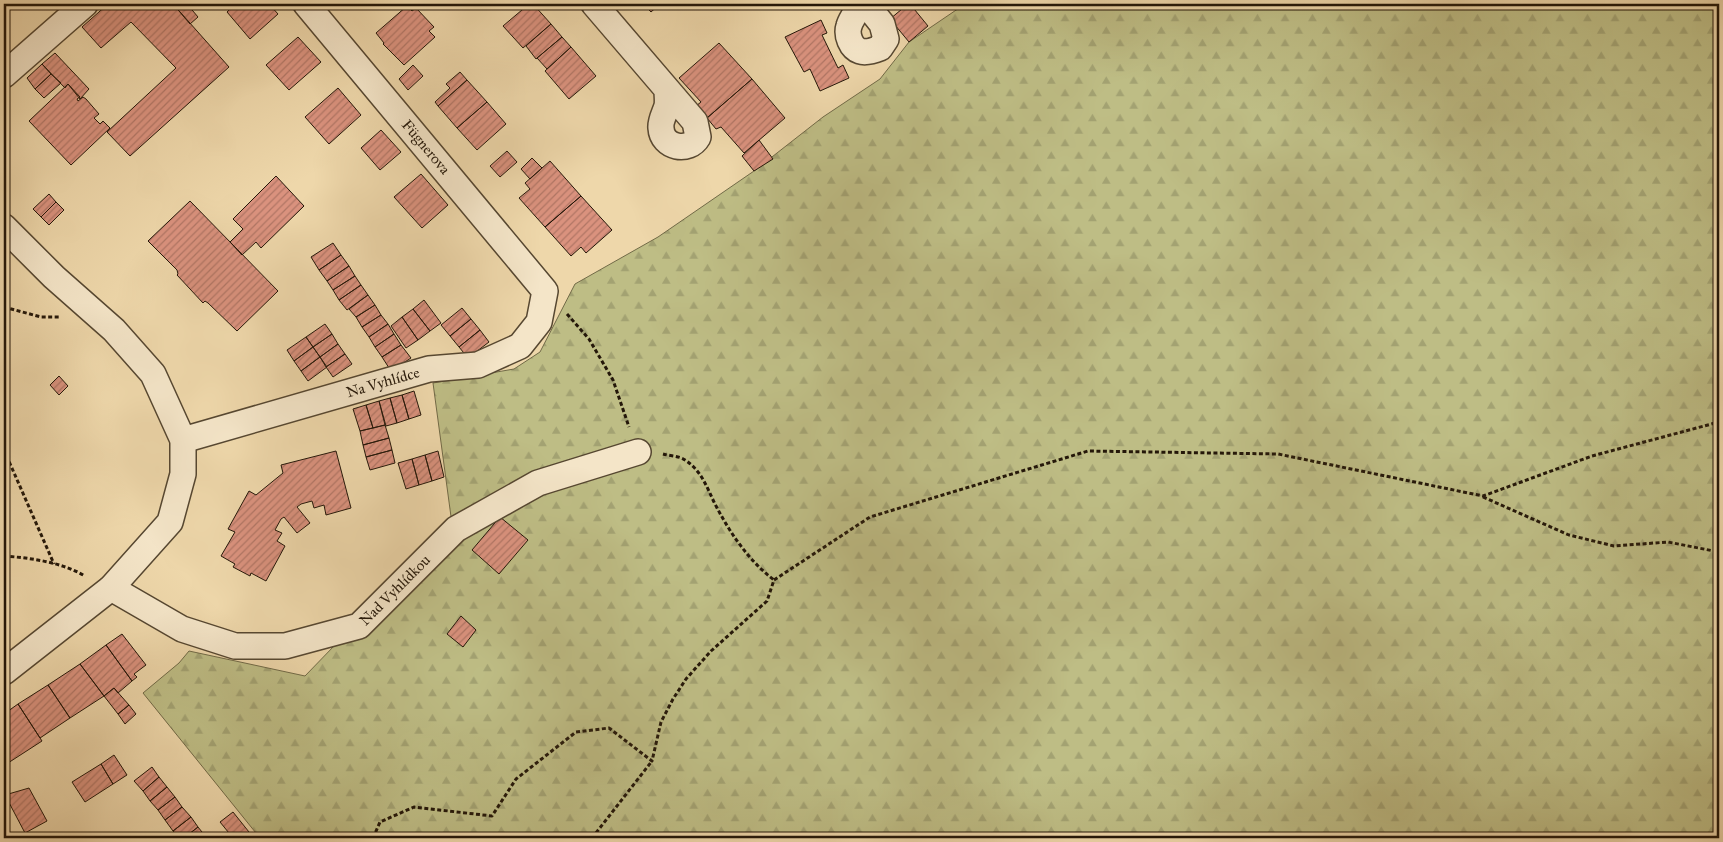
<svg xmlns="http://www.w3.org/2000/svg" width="1723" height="842" font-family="'IM FELL Great Primer',serif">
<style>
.forest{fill:url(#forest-firs);stroke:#716a47}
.building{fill:url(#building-hatch);stroke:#241709}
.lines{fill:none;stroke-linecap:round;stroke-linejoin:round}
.minor-casing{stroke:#564731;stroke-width:28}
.path{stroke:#241709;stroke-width:3;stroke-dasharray:4 2.5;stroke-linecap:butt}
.minor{stroke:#f4e5c8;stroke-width:25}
.labels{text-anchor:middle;stroke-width:5;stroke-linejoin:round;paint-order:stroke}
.street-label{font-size:15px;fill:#241709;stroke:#f4e5c8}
</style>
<defs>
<pattern id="forest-firs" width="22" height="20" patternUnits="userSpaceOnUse" patternTransform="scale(1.25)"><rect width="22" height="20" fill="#bebd85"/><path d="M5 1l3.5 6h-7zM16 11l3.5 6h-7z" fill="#a3a272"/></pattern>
<pattern id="building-hatch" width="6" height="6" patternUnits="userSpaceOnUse" patternTransform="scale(1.25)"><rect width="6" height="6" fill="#da927e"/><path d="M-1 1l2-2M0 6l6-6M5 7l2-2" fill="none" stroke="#b17665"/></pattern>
</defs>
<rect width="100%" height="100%" fill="#eed7aa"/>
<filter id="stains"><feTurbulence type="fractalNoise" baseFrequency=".004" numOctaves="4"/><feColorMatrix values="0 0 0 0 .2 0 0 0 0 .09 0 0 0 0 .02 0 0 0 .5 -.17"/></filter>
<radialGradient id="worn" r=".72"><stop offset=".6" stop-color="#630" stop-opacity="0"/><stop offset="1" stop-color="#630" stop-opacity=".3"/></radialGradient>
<path class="forest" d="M965,4H1719V838H260L143,693L179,663L189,651L305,676L452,524L433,383L514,369L540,352L575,284L658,237L754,171L823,117L880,79L909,42Z"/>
<path class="building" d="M108,4H173L229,67L130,156L107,132L176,68L131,22L101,48L82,27Z
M173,4H187L198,17L190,24Z
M235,4H269L278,14L250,39L227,12Z
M484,4H495L489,9Z
M529,4H533L551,24L523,48L503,26Z
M643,4H660L651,12Z
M908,4H910L928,26L909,42L890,19Z
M407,6L412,11L416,8L434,27L429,31L435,37L404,65L383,44L384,43L376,33Z
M821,20L827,33L822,35L838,68L843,65L849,78L820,91L810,69L804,72L785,37Z
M551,24L562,37L536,59L526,46Z
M298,37L321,62L289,90L266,65Z
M562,37L571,47L547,69L537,58Z
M719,43L752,79L707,118L696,106L701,102L679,78Z
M571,47L596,76L569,99L545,71Z
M55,53L89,89L80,99L68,84L65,88L42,64Z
M42,64L51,74L35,89L27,78Z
M413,65L423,76L408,90L399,79Z
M460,72L467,80L438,106L435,102L450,88L446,84Z
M51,74L61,83L44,98L35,89Z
M752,79L785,118L744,153L721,127L716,129L707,118Z
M467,80L487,102L457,128L438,106Z
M68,84L80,97L77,99L78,101L83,97L86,99L99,114L94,118L100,124L103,121L110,128L71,165L29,121Z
M338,88L361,115L329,144L305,117Z
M487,102L506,124L477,150L457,128Z
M381,130L401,152L380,170L361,148Z
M759,140L773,159L754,171L742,156Z
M507,151L517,162L500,177L490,166Z
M532,158L542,168L530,179L521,169Z
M550,161L581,196L545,227L519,198L530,189L525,183Z
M421,174L448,205L422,228L394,197Z
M276,176L304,206L261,248L256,242L242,255L230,242L243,229L233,219Z
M49,194L56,202L41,217L33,209Z
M581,196L612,230L586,253L581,247L571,256L545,227Z
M190,201L278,291L237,331L208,303L205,301L203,303L177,275L178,274L177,270L148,241Z
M56,202L64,210L49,225L41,217Z
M333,243L341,255L319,270L311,257Z
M341,255L349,266L327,281L319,270Z
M349,266L355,276L333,290L327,281Z
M355,276L361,285L339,300L333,290Z
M361,285L368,295L347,310L339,300Z
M368,295L375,305L356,317L349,309Z
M424,300L441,323L430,331L413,309Z
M375,305L381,315L362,327L356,317Z
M462,308L471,319L450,336L441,325Z
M413,309L430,331L418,340L402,317Z
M381,315L388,324L369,337L362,327Z
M402,317L418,340L406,348L391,326Z
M471,319L480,330L459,347L450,336Z
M325,324L332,334L313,347L306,337Z
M388,324L394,334L375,347L369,337Z
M480,330L489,342L468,358L459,347Z
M332,334L338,344L320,357L313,347Z
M394,334L401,345L382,357L375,347Z
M306,337L313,347L294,361L287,350Z
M338,344L345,354L326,367L320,357Z
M401,345L411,358L391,371L382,357Z
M313,347L320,357L301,371L294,361Z
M345,354L352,364L333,377L326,367Z
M320,357L327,367L308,381L301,371Z
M59,376L68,386L59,395L50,385Z
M414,391L421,415L409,419L402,395Z
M402,395L409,419L397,423L390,398Z
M390,398L397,423L386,426L379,401Z
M379,401L385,425L373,428L366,405Z
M366,405L373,428L360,431L353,409Z
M385,425L389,438L363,445L360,431Z
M389,438L392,450L366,457L363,445Z
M392,450L395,463L370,470L366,457Z
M336,451L351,508L326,515L324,505L314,508L312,501L301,504L297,507L310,523L297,533L284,517L281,519L275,530L282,533L277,541L285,546L266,581L251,573L250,576L233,567L235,564L221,556L235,532L228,529L249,491L256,495L283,473L281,465Z
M438,451L444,477L432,481L425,455Z
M425,455L432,481L419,485L412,459Z
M412,459L419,485L406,489L398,463Z
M500,517L528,540L499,574L472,550Z
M461,616L476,630L463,647L447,634Z
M122,634L146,665L134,674L137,677L132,681L106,645Z
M106,645L132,681L118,693L114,688L104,696L80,664Z
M80,664L104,696L70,718L48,685Z
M48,685L70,718L40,738L18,704Z
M114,688L129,705L118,714L104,696Z
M18,704L42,741L8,763L4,760V714Z
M129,705L136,714L125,724L118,714Z
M114,755L127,775L113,784L101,764Z
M101,764L113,784L85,802L72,782Z
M152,767L159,777L143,791L134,781Z
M159,777L167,787L150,801L143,791Z
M167,787L175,797L158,810L150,801Z
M29,788L47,821L25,833L5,795Z
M175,797L182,807L165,820L158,810Z
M182,807L191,817L173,831L165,820Z
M4,809L9,818L5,823L12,838H4Z
M233,812L249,832L242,838H233L220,822Z
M191,817L198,827L184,838H179L173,831Z
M198,827L206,837L204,838H184Z"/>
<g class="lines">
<defs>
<g id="minor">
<path d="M594,4L695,122L698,137C689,153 662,148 661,128C660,121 665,113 667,106C668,101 667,95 667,90"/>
<path d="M857,4C858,13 851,18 849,26C846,35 851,48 860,51C866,53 875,50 880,48L886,39L882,24L866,4"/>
<path d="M4,75L85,4"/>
<path d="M4,227L54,277L114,330L153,374L183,440V474L170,522L111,588L4,672"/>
<path id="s1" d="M183,440L429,369L478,365L520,346L539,322L545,291L306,4"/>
<path id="s2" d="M111,588L182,629L235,646H285L359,626L456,529L538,483L638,452"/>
</g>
</defs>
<use href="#minor" class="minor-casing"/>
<path class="path" d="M4,307L41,317H59
M567,314L589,339L613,380L629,427
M4,450L54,564
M663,454C670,456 680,456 685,460C702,471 707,488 715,504C730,533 748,560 774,580
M1483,497L1569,535L1614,546L1668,542L1719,552
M4,556C31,558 61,562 85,576
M373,838L380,822L414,807L492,816L516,779L576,732L609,728L652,761L661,722L673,699L686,679L711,651L767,601L774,580L870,517L1088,451L1278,454L1483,496L1592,456L1719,422
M592,838L652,761"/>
<use href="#minor" class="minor"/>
</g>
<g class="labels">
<g class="street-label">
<text transform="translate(426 147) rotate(50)" y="5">Fügnerova</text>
<text dy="5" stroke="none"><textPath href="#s1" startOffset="208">Na Vyhlídce</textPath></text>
<text dy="5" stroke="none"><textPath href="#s2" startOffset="315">Nad Vyhlídkou</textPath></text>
</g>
</g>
<rect width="1723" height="842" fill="none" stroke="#eed7aa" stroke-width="20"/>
<rect x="5" y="5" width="1713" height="832" fill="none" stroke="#241709" stroke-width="2.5"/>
<rect x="10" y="10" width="1703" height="822" fill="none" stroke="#241709"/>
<rect width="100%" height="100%" filter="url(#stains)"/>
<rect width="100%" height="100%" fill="url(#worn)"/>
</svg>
